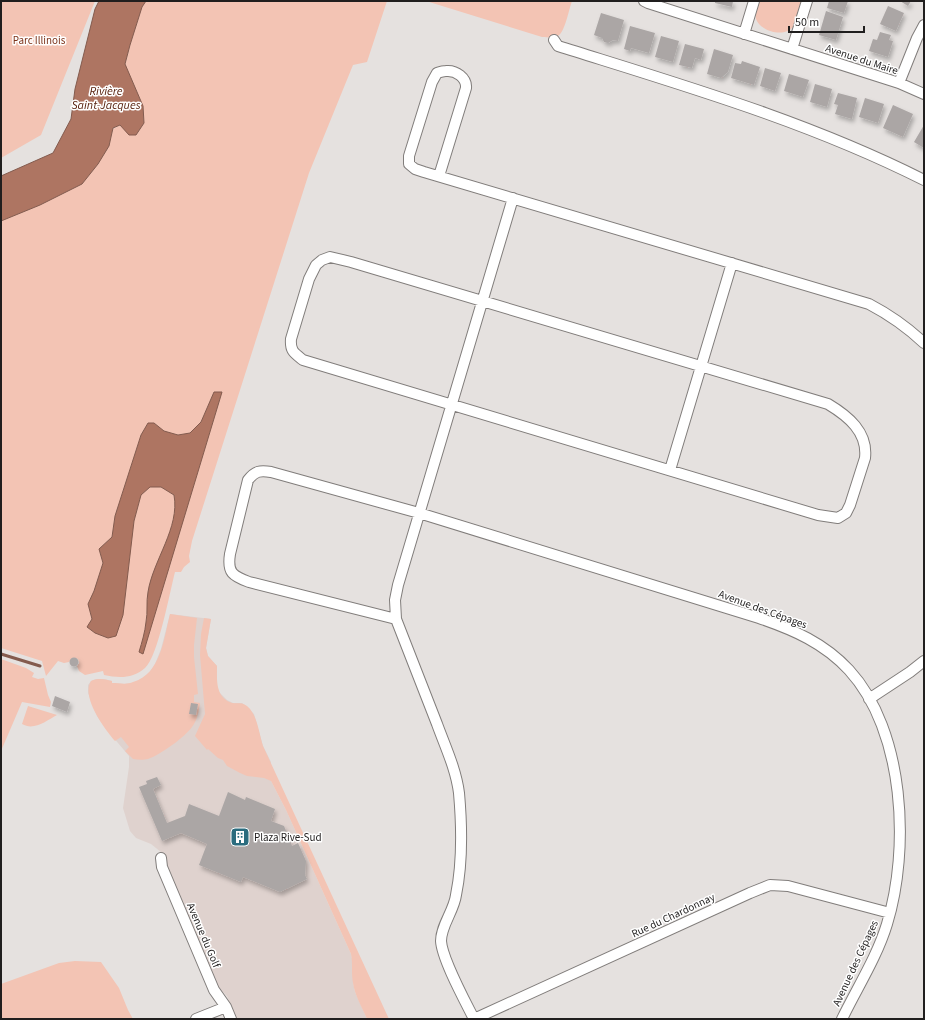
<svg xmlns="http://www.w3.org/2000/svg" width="925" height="1020" font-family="'Source Sans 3',sans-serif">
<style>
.built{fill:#dfd2ce}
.green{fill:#f3c4b4;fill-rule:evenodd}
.water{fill:#ae7562;stroke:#835b4e}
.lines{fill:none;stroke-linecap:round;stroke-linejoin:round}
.stream{stroke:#835b4e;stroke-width:3}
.building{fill:#aba6a5;filter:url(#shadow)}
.minor-casing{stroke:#817d7b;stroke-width:12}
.minor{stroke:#fff;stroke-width:10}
.labels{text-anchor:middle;stroke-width:3;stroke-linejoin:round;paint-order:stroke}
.park-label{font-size:11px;fill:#7c3319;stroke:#fff}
.street-label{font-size:11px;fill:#201e1e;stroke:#fff}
.poi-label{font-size:11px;fill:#201e1e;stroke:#fff;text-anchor:start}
.water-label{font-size:12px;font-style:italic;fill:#551e0a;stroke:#fff}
</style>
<defs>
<filter id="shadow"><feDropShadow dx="2" dy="3.5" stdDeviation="2" flood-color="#0004"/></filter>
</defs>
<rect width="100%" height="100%" fill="#e5e1df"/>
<path class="built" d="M170,614L211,619L206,648L208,656L217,666V686L219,692L227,700L233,703H242L247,707L254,714L263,746L271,762V781L286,810L351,954L353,963V982L355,992L367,1019H237L227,996L218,987L161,852L151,844L136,838L130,831L123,808L129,767V756L107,730L97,716L88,693V685L91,681L96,679H103L112,681V683L124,684L133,683L143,678L150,672L155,664L161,649Z"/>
<path class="green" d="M1,1H95L41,135L1,158Z
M146,1H387L367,62L353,65L309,173L192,541L189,556L190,562L184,567L181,572H175C170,591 158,657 145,668C133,679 118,678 104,675L103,671L85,675L79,671L77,666L79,663L78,659L74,658L71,659L69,662L64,663L58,661L46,676L42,661L1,648V221L40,205L82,184L98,164L109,146L113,129L120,125L136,135L144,123L143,106L125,65L130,45L142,7ZM214,392H222L142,653L139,652C142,642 145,632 146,622C148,612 146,601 148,591C154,559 180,528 174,495L161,487H150L141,495L134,521L108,638L95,633L87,627L92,619L88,604L94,591L103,563L99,549L112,537L115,516L141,435L148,423H154L164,431L178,435L190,433L201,422Z
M426,1H572C569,9 565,32 558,36C554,39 547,37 542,37Z
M760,1H802C799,9 798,21 793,27C784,38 760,31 756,19C754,13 758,7 760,1Z
M170,614L197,618L194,645V657L198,694L194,695V702L200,703C199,711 197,721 192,727C185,737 160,755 148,759C144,760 138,760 133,759L125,751L129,747L121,737L115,741C104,728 81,697 91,681C98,678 104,679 112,681V683C119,683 127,685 133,682C161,674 164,638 170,614Z
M204,618L211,619L206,648L208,656L217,666C217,680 215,697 232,703C237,704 242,702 247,706C257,714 259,733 263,746L389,1019H367C362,1007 355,996 353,983C351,973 353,964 351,954L286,810L271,781L264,778L247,776L240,773L227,766L223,760L218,758L208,749L207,750L195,736L205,714L200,655L201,634Z
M1,659L26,668L34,673L32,677L38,679L44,678L48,695L51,702L50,707L22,702L1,751Z
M28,706L57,715C46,721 34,731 22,724Z
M75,961L101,962L119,988L128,1010L133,1019H1V984L59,963Z"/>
<path class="water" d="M99,1H146L142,7L130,45L125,64L143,106L144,123L136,135H129L120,125L113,128L109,146L98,164L82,184L40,205L1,221V176L53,153L71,119L75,89L95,9Z
M214,392H222L143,654L139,652C142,642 145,632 146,622C148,612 146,602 148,592C153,560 180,528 174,495L161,487H150L141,495L134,521L123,615L116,636L108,638L95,633L87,627L92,619L88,604L94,591L103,563L99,549L112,537L115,516L141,435L148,423H154L164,431L178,435L190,433L201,422Z"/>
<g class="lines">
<path class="stream" d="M1,654L40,666"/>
</g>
<path class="building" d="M715,1H733L732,7L715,3Z
M829,1H848L844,13L827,8Z
M900,1H911L908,6Z
M888,6L904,13L896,31L880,24Z
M826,11L843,17L836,40L819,35Z
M601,13L624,20L618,41L613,40L608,43L604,42L602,38L594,35Z
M630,26L655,33L649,53L631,48L630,51L624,49Z
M880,32L891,35L889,40L893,41L888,57L869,51L873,39L877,40Z
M661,36L679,41L673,62L655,57Z
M685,44L704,49L701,60L695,58L692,68L679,65Z
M714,49L733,55L728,72L721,78L707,74Z
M742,61L760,67L754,85L731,78L735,63L741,64Z
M765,68L781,73L775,91L760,86Z
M789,74L809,80L803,97L784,91Z
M815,84L832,89L827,107L810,102Z
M838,93L857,98L852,119L835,114L838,105L834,104Z
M865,98L884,104L878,123L859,117Z
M893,105L913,114L903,137L883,128Z
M924,125V148L914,142Z
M69.5 662a4.5 4.5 0 1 1 9 0a4.5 4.5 0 1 1-9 0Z
M55,696L70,702L67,712L52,706Z
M191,703L198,704L196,715L189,714Z
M157,777L161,785L153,789L167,823L185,816L189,804L219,816L228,792L245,800L246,797L275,809L271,821L284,826L292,846L298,843L306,861L305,875L307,879L280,892L243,877L241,882L199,865L207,844L181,833L162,841L139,787L147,784L146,781Z"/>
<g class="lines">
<defs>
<path id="minor" d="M644,1L648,3L899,83L924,94
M744,34L754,1
M554,40L558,46C682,85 807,121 924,180
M792,49L807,1
M899,83L917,38L924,25
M439,176L466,88C467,78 456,70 446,71C443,71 440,72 437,73L432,82L409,156V164L415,169L424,172L869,304C890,315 907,327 924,343
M513,198L398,585L395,600L396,619C410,654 423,689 437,724C445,746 456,769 459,793C462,827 463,861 456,895C454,911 441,925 441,941C442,959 465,1001 474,1019L750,893L770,885L788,886L890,913
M330,257L351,262L828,404C848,416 868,432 865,458L850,505L846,513L838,518L818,515L303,360C294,353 290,351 291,339L309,279L316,265L322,260Z
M670,470L732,263
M396,619L249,582C233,576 227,573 230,554L248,480C255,471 260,470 271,472L419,513L759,618C794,630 824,643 849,670C905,731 910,849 887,924C877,957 857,988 842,1019
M869,699L910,672L924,661
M161,858L162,867L214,990L226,1007L231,1019
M196,1019L226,1007"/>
</defs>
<use href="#minor" class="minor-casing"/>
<use href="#minor" class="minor"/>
</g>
<defs>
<symbol id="building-square" viewBox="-11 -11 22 22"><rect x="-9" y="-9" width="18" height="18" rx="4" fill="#2a6c7e" stroke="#fff"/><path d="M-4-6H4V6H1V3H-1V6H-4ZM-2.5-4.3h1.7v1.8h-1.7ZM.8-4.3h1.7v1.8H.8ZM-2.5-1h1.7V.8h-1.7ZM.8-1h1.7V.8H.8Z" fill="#fff"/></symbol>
</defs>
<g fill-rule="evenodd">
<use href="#building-square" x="229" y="826" width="22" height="22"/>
</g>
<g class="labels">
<g class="park-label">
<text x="39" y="44">Parc Illinois</text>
</g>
<g class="street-label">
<text transform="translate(862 59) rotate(18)" y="4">Avenue du Maire</text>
<text transform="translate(763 609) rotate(20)" y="4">Avenue des Cépages</text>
<text transform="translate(673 915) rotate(-25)" y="4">Rue du Chardonnay</text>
<text transform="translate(204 935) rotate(67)" y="4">Avenue du Golf</text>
<text transform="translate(855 963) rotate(-65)" y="4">Avenue des Cépages</text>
</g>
<g class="poi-label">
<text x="254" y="841">Plaza Rive-Sud</text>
</g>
<g class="water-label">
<text x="106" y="95">Rivière<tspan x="106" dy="14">Saint-Jacques</tspan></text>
</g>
</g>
<rect width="925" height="1020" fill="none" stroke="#201e1e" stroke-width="4"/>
<path d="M789 26v6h75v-6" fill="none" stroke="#201e1e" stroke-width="2"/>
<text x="795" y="26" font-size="12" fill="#201e1e" stroke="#ffffff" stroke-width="3" paint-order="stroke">50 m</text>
</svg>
